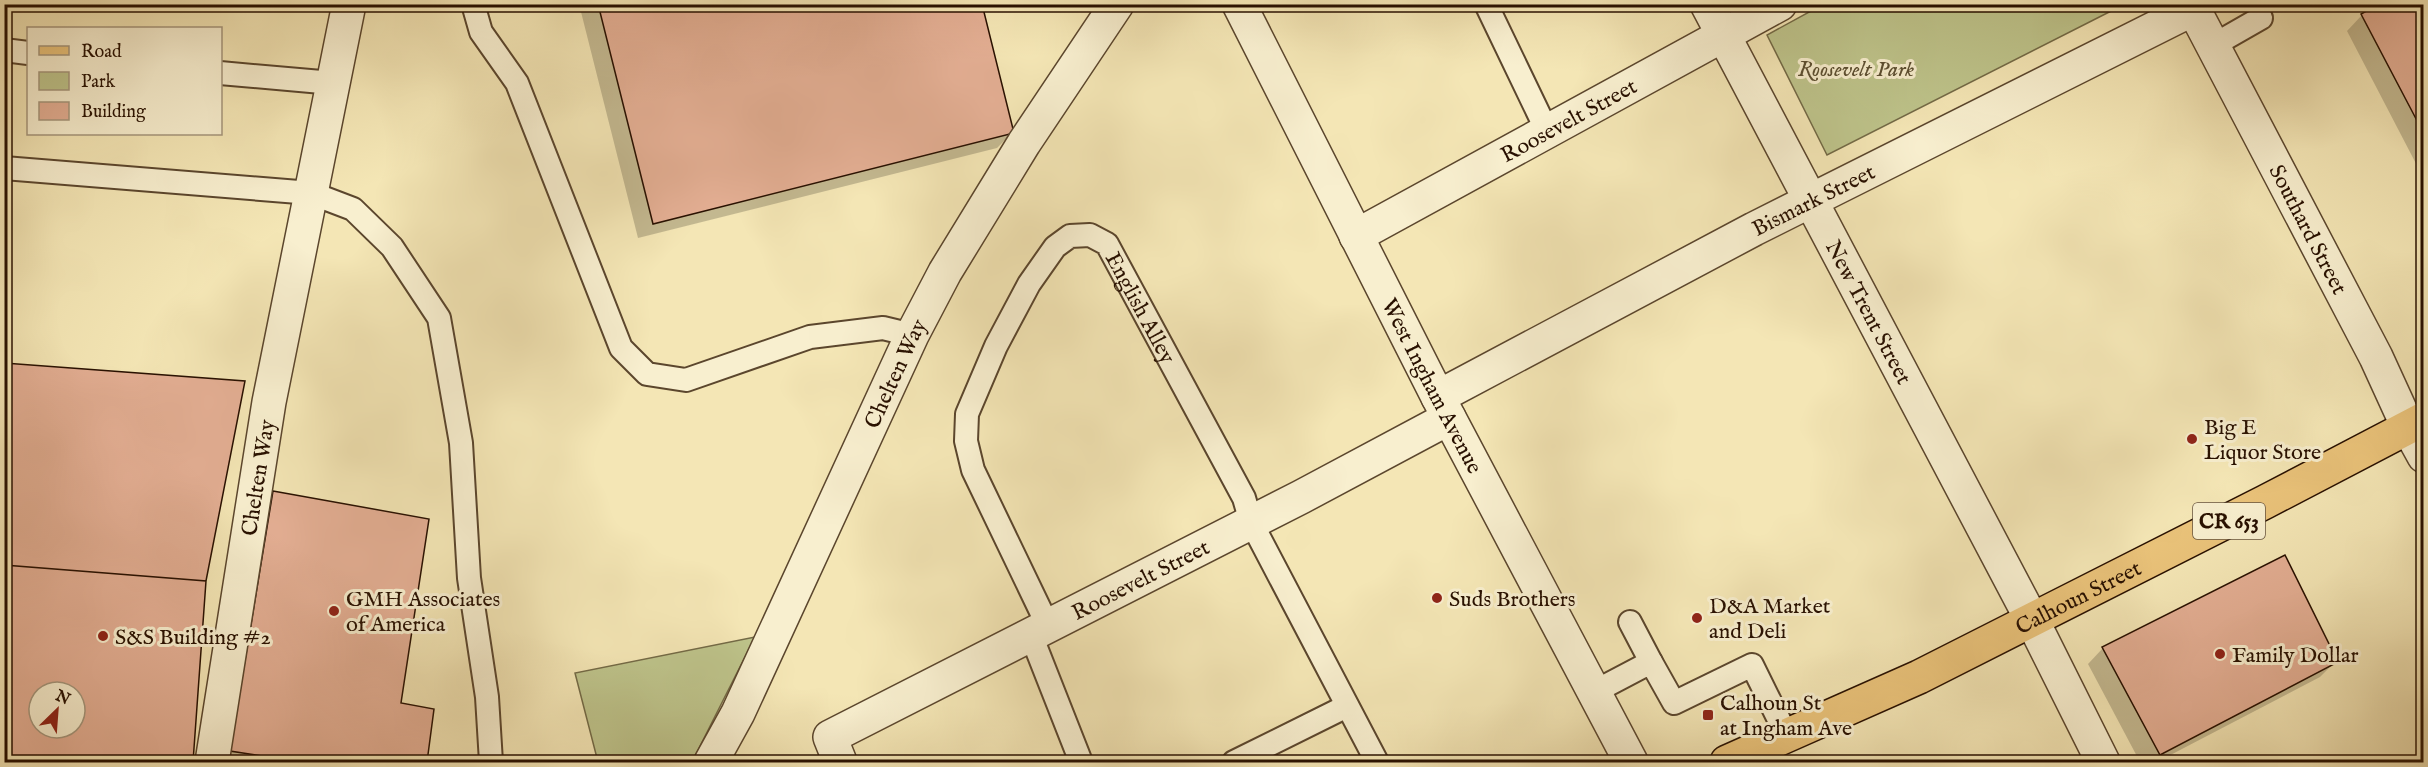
<svg xmlns="http://www.w3.org/2000/svg" width="2428" height="767" font-family="'IM FELL English',serif">
<style>
.green{fill:#bec48b;stroke:#736a46;stroke-width:1.5}
.shadow{fill:#0003;fill-rule:evenodd}
.building{fill:#e3ae93;stroke:#281000;stroke-width:1.5;fill-rule:evenodd}
.lines{fill:none;stroke-linecap:round;stroke-linejoin:round}
.service-casing{stroke:#5b462d;stroke-width:26}
.minor-casing{stroke:#5b462d;stroke-width:36}
.tertiary-casing{stroke:#5b462d;stroke-width:36}
.primary-casing{stroke:#281000;stroke-width:36}
.service{stroke:#f8efcf;stroke-width:22}
.minor{stroke:#f8efcf;stroke-width:33}
.tertiary{stroke:#f8efcf;stroke-width:33}
.primary{stroke:#eac37a;stroke-width:33}
.poi-dot{fill:#8f2418;stroke:#f8efcf;stroke-width:2}
.labels{text-anchor:middle;stroke-width:6;stroke-linejoin:round;paint-order:stroke}
.shield{fill:#f8efcf;stroke:#66533e;stroke-width:1.5}
.shield-label{font-size:21px;font-weight:bold;fill:#281000}
.park-label{font-size:22px;font-style:italic;fill:#5c4f31;stroke:#f8efcf}
.street-label{font-size:22px;fill:#281000;stroke:#f8efcf}
.poi-label{font-size:22px;fill:#281000;stroke:#f8efcf;text-anchor:start}
</style>
<rect width="100%" height="100%" fill="#f4e6b5"/>
<filter id="stains"><feTurbulence type="fractalNoise" baseFrequency=".00333" numOctaves="4"/><feColorMatrix values="0 0 0 0 .2 0 0 0 0 .09 0 0 0 0 .02 0 0 0 .5 -.17"/></filter>
<radialGradient id="worn" r=".72"><stop offset=".6" stop-color="#630" stop-opacity="0"/><stop offset="1" stop-color="#630" stop-opacity=".3"/></radialGradient>
<path class="green" d="M1822,5V4L2123,5L1827,155L1767,35Z
M755,637L692,762H598L575,673Z"/>
<path class="shadow" d="M579,4H981L1012,133L997,148L638,238Z
M2424,4V179L2347,31L2362,15Z
M4,365L204,581L191,762H4ZM39,692H75V728H39Z
M273,493L399,705L432,711L426,762H216L258,508Z
M2103,648L2336,661L2320,677L2157,762H2140L2088,664Z"/>
<path class="building" d="M598,4H982L1014,133L653,224Z
M2379,4H2424V134L2361,14Z
M4,363L245,381L206,581L4,565Z
M273,491L429,519L401,703L434,709L427,762H301L230,751Z
M2285,555L2338,662L2160,755L2102,647Z
M4,565L206,581L193,762H4ZM39,692H75V728H39Z"/>
<g class="lines">
<defs>
<g id="service">
<path d="M473,4L481,32L517,83L621,348L647,374L686,380L810,337L883,328L912,335"/>
<path d="M1486,4L1547,131"/>
<path d="M2212,46L2261,18"/>
<path d="M4,50L28,53"/>
<path d="M220,73L333,83"/>
<path d="M4,168L311,193L353,209L392,247L439,318L461,443L469,578L487,697L491,762"/>
<path d="M1630,622L1651,662"/>
<path id="s1" d="M1048,626L973,470L966,441L967,414L996,346L1029,284L1055,247L1070,236L1090,235L1107,244L1244,498L1251,522L1377,762"/>
<path d="M1031,635L1081,762"/>
<path d="M1594,692L1651,662L1674,703L1752,665L1787,736"/>
<path d="M1234,762L1347,706"/>
</g>
<g id="minor">
<path id="s2" d="M1707,4L2032,620L2103,762"/>
<path id="s3" d="M2191,4L2376,357L2408,427"/>
<path id="s4" d="M1356,236L1780,4"/>
<path id="s5" d="M1438,397L1754,229L2193,9"/>
<path id="s6" d="M212,762L269,402L349,4"/>
<path id="s7" d="M711,762L738,713L912,335L945,272L1024,143L1117,4"/>
<path id="s8" d="M840,762L830,737L1301,497L1449,418"/>
</g>
<g id="tertiary">
<path id="s9" d="M1239,4L1438,397L1631,762"/>
<path d="M2408,427L2424,456"/>
</g>
<g id="primary">
<path id="s10" d="M1727,762L1919,677L2265,502L2424,419"/>
</g>
</defs>
<use href="#service" class="service-casing"/>
<use href="#minor" class="minor-casing"/>
<use href="#tertiary" class="tertiary-casing"/>
<use href="#primary" class="primary-casing"/>
<use href="#service" class="service"/>
<use href="#minor" class="minor"/>
<use href="#tertiary" class="tertiary"/>
<use href="#primary" class="primary"/>
</g>
<g class="poi-dot">
<circle cx="2192" cy="439" r="6"/>
<circle cx="1437" cy="598" r="6"/>
<circle cx="334" cy="611" r="6"/>
<circle cx="1697" cy="618" r="6"/>
<circle cx="103" cy="636" r="6"/>
<circle cx="2220" cy="654" r="6"/>
<rect x="1702" y="709" width="12" height="12" rx="3"/>
</g>
<g class="labels">
<rect class="shield" x="2193" y="503" width="72" height="36" rx="4.5"/>
<g class="shield-label">
<text x="2229" y="528">CR 653</text>
</g>
<g class="park-label">
<text x="1856" y="76">Roosevelt Park</text>
</g>
<g class="street-label">
<text dy="8" stroke="none"><textPath href="#s4" startOffset="242">Roosevelt Street</textPath></text>
<text dy="8" stroke="none"><textPath href="#s5" startOffset="424">Bismark Street</textPath></text>
<text dy="8" stroke="none"><textPath href="#s3" startOffset="254">Southard Street</textPath></text>
<text dy="8" stroke="none"><textPath href="#s1" startOffset="549">English Alley</textPath></text>
<text dy="8" stroke="none"><textPath href="#s2" startOffset="348">New Trent Street</textPath></text>
<text dy="8" stroke="none"><textPath href="#s7" startOffset="430">Chelten Way</textPath></text>
<text dy="8" stroke="none"><textPath href="#s9" startOffset="428">West Ingham Avenue</textPath></text>
<text dy="8" stroke="none"><textPath href="#s6" startOffset="288">Chelten Way</textPath></text>
<text dy="8" stroke="none"><textPath href="#s8" startOffset="375">Roosevelt Street</textPath></text>
<text dy="8" stroke="none"><textPath href="#s10" startOffset="388">Calhoun Street</textPath></text>
</g>
<g class="poi-label">
<text x="2204" y="434">Big E<tspan x="2204" dy="25">Liquor Store</tspan></text>
<text x="346" y="606">GMH Associates<tspan x="346" dy="25">of America</tspan></text>
<text x="1449" y="606">Suds Brothers</text>
<text x="1709" y="613">D&amp;A Market<tspan x="1709" dy="25">and Deli</tspan></text>
<text x="115" y="644">S&amp;S Building #2</text>
<text x="2232" y="662">Family Dollar</text>
<text x="1720" y="710">Calhoun St<tspan x="1720" dy="25">at Ingham Ave</tspan></text>
</g>
</g>
<rect width="2428" height="767" fill="none" stroke="#f4e6b5" stroke-width="24"/>
<rect x="6" y="6" width="2416" height="755" fill="none" stroke="#281000" stroke-width="3"/>
<rect x="12" y="12" width="2404" height="743" fill="none" stroke="#281000" stroke-width="1.5"/>
<rect x="27" y="27" width="195" height="108" fill="#f8efcf" stroke="#a5967c" stroke-width="1.5"/>
<rect x="39" y="46" width="30" height="9" fill="#eac37a" stroke="#a5967c" stroke-width="1.5"/>
<text x="81" y="57" font-size="18" fill="#281000">Road</text>
<rect x="39" y="72" width="30" height="18" fill="#bec48b" stroke="#a5967c" stroke-width="1.5"/>
<text x="81" y="87" font-size="18" fill="#281000">Park</text>
<rect x="39" y="102" width="30" height="18" fill="#e3ae93" stroke="#a5967c" stroke-width="1.5"/>
<text x="81" y="117" font-size="18" fill="#281000">Building</text>
<g transform="translate(57 710) rotate(25)"><circle r="28" fill="#f8efcf" stroke="#a5967c" stroke-width="1.5"/>
<path d="M0-4.5L10 22L0 15L-10 22Z" fill="#8f2418"/>
<text y="-9" font-size="16" font-weight="bold" text-anchor="middle" fill="#281000">N</text>
</g>
<rect width="100%" height="100%" filter="url(#stains)"/>
<rect width="100%" height="100%" fill="url(#worn)"/>
</svg>
